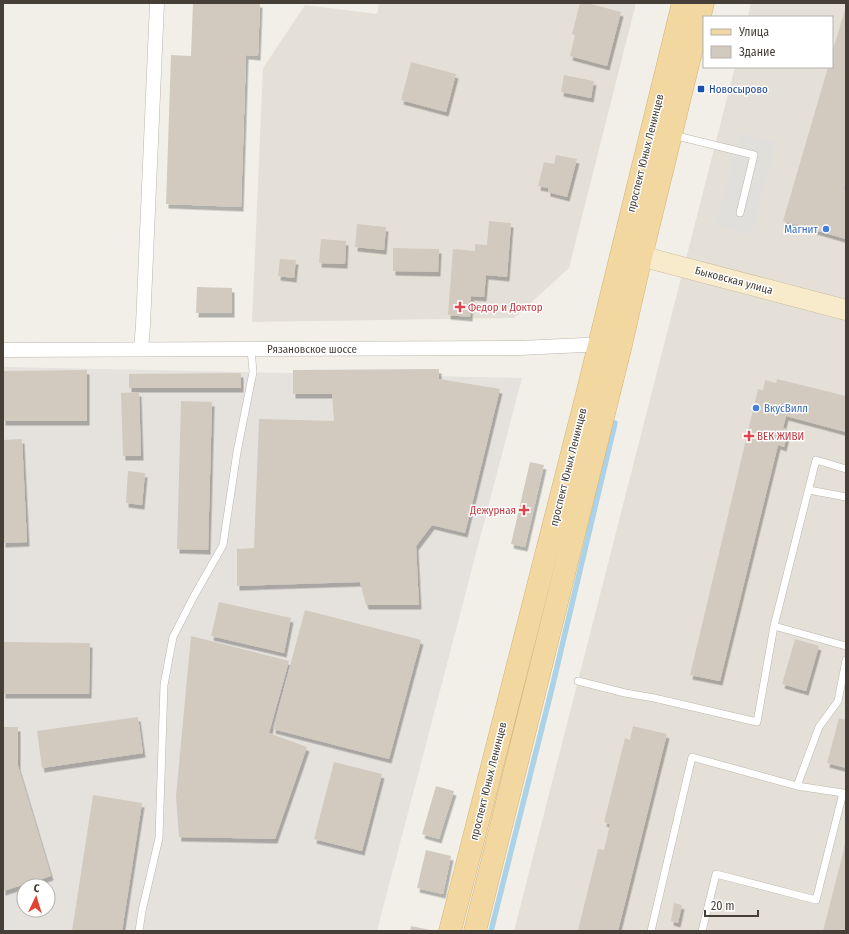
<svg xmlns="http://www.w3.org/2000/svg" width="849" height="934" font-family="'Fira Sans Condensed',sans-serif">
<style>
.residential{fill:#e5e0d7}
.industrial{fill:#e5e1dd;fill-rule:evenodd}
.parking{fill:#e1dfdc}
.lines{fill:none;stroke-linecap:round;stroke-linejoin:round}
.stream{stroke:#acd2e8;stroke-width:5.5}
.building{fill:#d2cabf;filter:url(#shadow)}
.lane-casing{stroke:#bcb6ac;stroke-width:8}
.street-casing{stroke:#bcb6ac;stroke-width:15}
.secondary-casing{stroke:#ccbe9d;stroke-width:21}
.primary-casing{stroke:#d5b373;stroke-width:23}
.lane{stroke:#fff;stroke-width:7}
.street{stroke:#fff;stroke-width:14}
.secondary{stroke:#f8ebcc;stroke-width:20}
.primary{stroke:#f2d7a1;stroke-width:22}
.transit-dot{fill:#1a4fb4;stroke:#fff;stroke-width:1.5}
.shop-dot{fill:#3f7fe0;stroke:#fff;stroke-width:1.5}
.health-dot{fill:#e0444e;stroke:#fff;stroke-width:1.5}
.labels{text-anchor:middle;stroke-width:3;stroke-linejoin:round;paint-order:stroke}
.transit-label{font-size:11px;fill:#164399;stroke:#fff;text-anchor:start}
.street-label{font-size:11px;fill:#453f38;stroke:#fff}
.shop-label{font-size:11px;fill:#366cbe;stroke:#fff;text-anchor:end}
.health-label{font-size:11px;fill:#be3a42;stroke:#fff;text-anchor:start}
</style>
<defs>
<filter id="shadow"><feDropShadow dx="2.5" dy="4.5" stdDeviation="0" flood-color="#0004"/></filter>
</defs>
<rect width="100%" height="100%" fill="#f2efe8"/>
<path class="residential" d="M379,3H636L569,268L514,318L252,322L263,68L305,5L377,14Z
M751,3H846V931H514L735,67H832V17H748Z"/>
<path class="industrial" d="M3,367L522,378L377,931H3ZM24,886H48V910H24Z"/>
<path class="parking" d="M739,133L776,142L752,235L715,226Z"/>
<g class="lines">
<path class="stream" d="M491,931L552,688L615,423"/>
</g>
<path class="building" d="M193,3H260L258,56L246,55L241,207L166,204L171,55L191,56Z
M580,3H587L621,12L607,66L570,56L575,35L572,34Z
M846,6V183L844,189L846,190V239L783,221L828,67H832V53Z
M411,62L456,74L446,112L401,100Z
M564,75L594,81L591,98L561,92Z
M556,155L577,159L567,197L548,192V188L538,186L544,162L554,164Z
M489,221L511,223L507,277L486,275L484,297L471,296L470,317L448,315L453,249L475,251V244L487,245Z
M357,224L386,227L384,250L355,247Z
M321,239L346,241L345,264L319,263Z
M393,248L439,249L438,272L393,271Z
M280,259L296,260L294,278L278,276Z
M197,287L232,288V313H196Z
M439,369V379L500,389L465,533L432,525L416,546L419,605H366L360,582L237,586V549L254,548L259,419L334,421L332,394H293V370Z
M87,370V421H3V371Z
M241,373V388H129V374Z
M777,379L846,396V432L786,416L783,428L788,430L784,447L778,445L720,681L690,675L758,389L763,390L765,380L776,383Z
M139,392L141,456H123L121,393Z
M181,401L212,402L208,550L177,549Z
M22,439L27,542L3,543V440Z
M530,462L544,465L525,547L511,544Z
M128,471L145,473L142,505L126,503Z
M219,602L291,618L284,653L211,636Z
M305,610L421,640L389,759L273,729Z
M191,636L289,661L269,733L307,747L275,839L179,837L176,796Z
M795,639L819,646L806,691L782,684Z
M3,642L90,643L89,694H3Z
M138,717L143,753L42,768L37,731Z
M839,718L846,720V768L827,763Z
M633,726L667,734L618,931H582L578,930L598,849L604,850L610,824L604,822L625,738L630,740Z
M3,727H18V766L51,876L3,891Z
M334,762L382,774L362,851L314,839Z
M436,786L454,791L439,839L422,834Z
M93,795L142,803L122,931H72Z
M845,843L846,931H823L842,857Z
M426,850L451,856L443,894L417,888Z
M674,903L682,905L678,923L671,921Z
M411,926L430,930V931H410Z"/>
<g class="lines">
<defs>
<path id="lane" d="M673,135L754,155L740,213
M809,490L846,497
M774,626L846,646
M578,681L625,693L654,698L757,722L774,626L816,460L846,469
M797,786L819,727L838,701L846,660
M139,931L142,911L159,838L164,685L173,637L194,596L223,545L237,452L253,372L251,349
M651,931L692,757L797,786L843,793
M702,931L716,874L816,900L843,793L846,794"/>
<path id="street" d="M141,349L143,325L157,3
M3,350L519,348L607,344"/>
<path id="secondary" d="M625,252L846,310"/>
<path id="primary" d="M450,931L587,394L683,3
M475,931L621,345L641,257L703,3"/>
</defs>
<use href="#lane" class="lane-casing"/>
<use href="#street" class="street-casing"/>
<use href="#secondary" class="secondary-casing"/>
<use href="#primary" class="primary-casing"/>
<use href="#lane" class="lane"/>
<use href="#street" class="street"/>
<use href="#secondary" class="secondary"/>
<use href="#primary" class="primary"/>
</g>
<rect class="transit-dot" x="697" y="85" width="8" height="8" rx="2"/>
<g class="shop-dot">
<circle cx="826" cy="229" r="4"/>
<circle cx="756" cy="408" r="4"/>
</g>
<g class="health-dot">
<path d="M458 301h4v4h4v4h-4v4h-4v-4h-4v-4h4z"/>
<path d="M747 430h4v4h4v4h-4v4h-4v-4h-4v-4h4z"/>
<path d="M522 504h4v4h4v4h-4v4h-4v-4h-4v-4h4z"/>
</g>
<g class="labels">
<g class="transit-label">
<text x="709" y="93">Новосырово</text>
</g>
<g class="street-label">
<text transform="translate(645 153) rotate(-76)" y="4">проспект Юных Ленинцев</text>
<text transform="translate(734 280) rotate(15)" y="4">Быковская улица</text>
<text x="312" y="353">Рязановское шоссе</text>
<text transform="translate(568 467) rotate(-76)" y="4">проспект Юных Ленинцев</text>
<text transform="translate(488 781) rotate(-76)" y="4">проспект Юных Ленинцев</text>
</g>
<g class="shop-label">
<text x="818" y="233">Магнит</text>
<text x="764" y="412" text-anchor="start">ВкусВилл</text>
</g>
<g class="health-label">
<text x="468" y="311">Федор и Доктор</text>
<text x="757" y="440">ВЕК ЖИВИ</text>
<text x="516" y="514" text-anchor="end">Дежурная</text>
</g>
</g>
<rect width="849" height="934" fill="none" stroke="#453f38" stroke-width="8"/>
<rect x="703" y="16" width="130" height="52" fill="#ffffff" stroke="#b5b2af"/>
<rect x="711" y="29" width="20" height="6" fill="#f2d7a1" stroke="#b5b2af"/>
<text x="739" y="36" font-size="12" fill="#453f38">Улица</text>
<rect x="711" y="46" width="20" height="12" fill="#d2cabf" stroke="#b5b2af"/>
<text x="739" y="56" font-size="12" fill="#453f38">Здание</text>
<g transform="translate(36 898) rotate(4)"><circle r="19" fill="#ffffff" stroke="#b5b2af"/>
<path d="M0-3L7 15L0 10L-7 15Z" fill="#e04331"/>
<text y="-6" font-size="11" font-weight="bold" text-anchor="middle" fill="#453f38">С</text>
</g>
<path d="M705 910v6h53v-6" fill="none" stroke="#453f38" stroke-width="2"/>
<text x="711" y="910" font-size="12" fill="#453f38" stroke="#ffffff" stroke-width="3" paint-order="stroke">20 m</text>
</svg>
